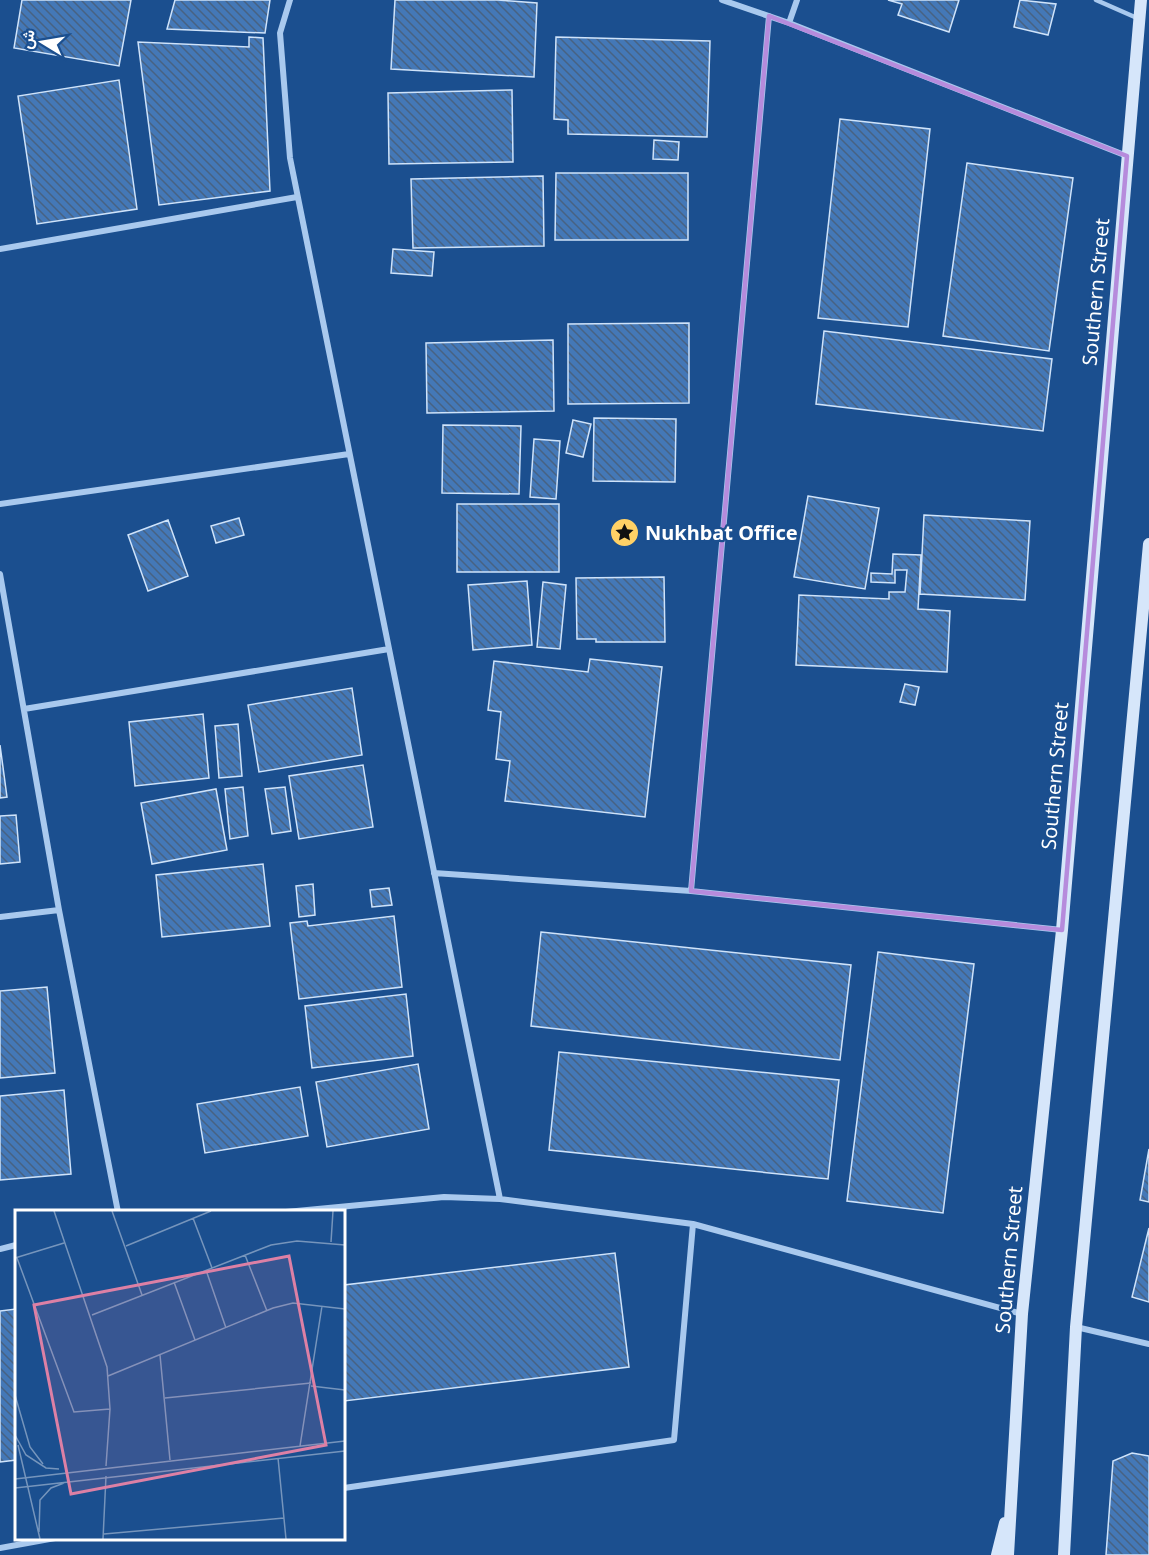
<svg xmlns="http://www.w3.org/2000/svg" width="1149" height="1555" font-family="'Noto Sans',Vazirmatn,sans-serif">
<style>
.building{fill:url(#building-back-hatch);stroke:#cfe3fa;stroke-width:1.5}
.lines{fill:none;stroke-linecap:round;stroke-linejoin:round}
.lane{stroke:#a9c9ee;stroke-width:4.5}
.street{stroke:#a9c9ee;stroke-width:6}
.secondary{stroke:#d6e6fa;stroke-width:12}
.marked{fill:none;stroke:#b68bdc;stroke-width:4.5;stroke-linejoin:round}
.labels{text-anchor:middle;stroke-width:4.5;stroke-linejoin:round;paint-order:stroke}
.street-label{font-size:20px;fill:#fff;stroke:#1b4f8f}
.poi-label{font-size:20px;font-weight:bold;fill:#fff;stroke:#1b4f8f;text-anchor:start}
.inset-road{fill:none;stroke:#7695bc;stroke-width:1.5}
.view{fill:#dd80a5;fill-opacity:0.15;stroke:#dd80a5;stroke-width:3}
.inset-edge{fill:none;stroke:#fff;stroke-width:3}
</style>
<defs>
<pattern id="building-back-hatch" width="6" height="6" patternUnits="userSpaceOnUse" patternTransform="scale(1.5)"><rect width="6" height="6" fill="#4478b7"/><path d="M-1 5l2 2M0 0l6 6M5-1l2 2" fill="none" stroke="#486282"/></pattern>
</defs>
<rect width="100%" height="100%" fill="#1b4f8f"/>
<path class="building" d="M22,0H131L119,66L14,48Z
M175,0H270L265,33L167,29Z
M395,0H498L537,3L534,77L391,69Z
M888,0H959L949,32L898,15L902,4Z
M1020,0L1056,4L1048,35L1014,27Z
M249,37L263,38L270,191L159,205L138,42L249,47Z
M556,37L710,41L707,137L568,134V120L554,119Z
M119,80L137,209L37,224L18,96Z
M512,90L513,162L389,164L388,93Z
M840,119L930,129L908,327L818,318Z
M654,140L679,142L678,160L653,159Z
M967,163L1073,178L1049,351L943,336Z
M556,173H688V240H555Z
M543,176L544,246L413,248L411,179Z
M393,249L434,252L432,276L391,273Z
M689,323V403L568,404V324Z
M824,331L1052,359L1043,431L816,404Z
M553,340L554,411L427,413L426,343Z
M594,418L676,419L675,482L593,481Z
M573,420L591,424L583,457L566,453Z
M443,425L521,426L519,494L442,493Z
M534,439L560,441L556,499L530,497Z
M808,496L879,508L865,589L794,577Z
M457,504H559V572H457Z
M924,515L1030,521L1025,600L920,594Z
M239,518L244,535L216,543L211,526Z
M168,520L188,576L148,591L128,535Z
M893,554L921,555L918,609L950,611L947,672L796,665L799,595L889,599V592H905L907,570H895V583L871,582V573L892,574Z
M664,577L665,642H596V639H577L576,578Z
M527,581L532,645L473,650L468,585Z
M543,582L566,585L560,649L537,647Z
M590,659L662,667L645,817L505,801L510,761L496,759L501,712L488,710L494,661L588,672Z
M905,684L919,687L915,705L900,702Z
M352,688L362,755L259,772L248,705Z
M203,714L209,778L135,786L129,722Z
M238,724L242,776L219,778L215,726Z
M0,745L7,797L0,798Z
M363,765L373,827L299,839L289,776Z
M243,787L248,836L230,839L225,789Z
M285,787L291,831L272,834L265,789Z
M216,789L227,850L152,864L141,803Z
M16,815L20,862L0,864V816Z
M263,864L270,926L162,937L156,875Z
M313,884L315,915L299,917L296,886Z
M389,888L392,905L372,907L370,890Z
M394,916L402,987L299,999L290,923L307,921L308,926Z
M541,932L851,965L840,1060L531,1026Z
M878,952L974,964L943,1213L847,1201Z
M47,987L55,1073L0,1078V991Z
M406,994L413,1056L312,1068L305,1006Z
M559,1052L839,1080L828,1179L549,1150Z
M418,1064L429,1129L327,1147L316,1082Z
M300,1087L308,1136L205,1153L197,1104Z
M64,1090L71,1174L0,1180V1096Z
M1149,1149V1202L1140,1200Z
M1149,1228V1302L1132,1297Z
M615,1253L629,1367L344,1401V1285Z
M16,1309V1460L0,1462V1311Z
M1132,1453L1149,1456V1555H1106L1113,1461Z"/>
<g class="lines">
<path class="lane" d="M1096,0L1137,18"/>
<path class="street" d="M290,0L280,33L290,158L500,1199
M722,0L789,23L1127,156
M789,23L797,0
M0,249L297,197
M0,504L349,454
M0,574L59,910L118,1212
M24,709L389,649
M434,873L691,891L1062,930
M691,891L769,16
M0,917L59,910
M286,1212L444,1197L500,1199L693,1224L1022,1314
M0,1249L16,1245
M1076,1327L1149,1344
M344,1488L674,1440L693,1224
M0,1548L55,1538"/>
<path class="secondary" d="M997,1555L1005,1523
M1008,1555L1022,1314L1062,930L1141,0
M1064,1555L1076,1327L1149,544"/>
</g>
<path class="marked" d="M769,16L1127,156L1062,930L691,891Z"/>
<defs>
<symbol id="sight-disc" viewBox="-11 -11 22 22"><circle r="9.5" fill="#ffd166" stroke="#1b4f8f"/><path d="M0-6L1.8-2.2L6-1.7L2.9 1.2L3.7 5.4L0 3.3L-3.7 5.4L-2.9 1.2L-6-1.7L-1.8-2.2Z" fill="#111"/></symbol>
</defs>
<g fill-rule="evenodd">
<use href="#sight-disc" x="608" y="516" width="33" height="33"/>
</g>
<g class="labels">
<g class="street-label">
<text transform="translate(1096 292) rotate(-85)" y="7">Southern Street</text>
<text transform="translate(1055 776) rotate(-85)" y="7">Southern Street</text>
<text transform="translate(1009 1260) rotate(-85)" y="7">Southern Street</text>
</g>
<g class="poi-label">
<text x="645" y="540">Nukhbat Office</text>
</g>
</g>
<g transform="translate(15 1210)">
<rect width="330" height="330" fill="#1b4f8f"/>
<path class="inset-road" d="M39,1L92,157L95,199L91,256M97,1L127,85M178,8L197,58M316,32L318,1M111,36L196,1M230,45L252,101M0,48L49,33M2,48L59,202L95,199M191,60L211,118M159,72L180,130M77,105L256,35L282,31L330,35M145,145L155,250M93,166L258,98L278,93L330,99M296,176L330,180M0,185L15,237L28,254M150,188L296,173M0,225L11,245L31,258L44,259M3,235L25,329M285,236L307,96M263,248L271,329M0,269L330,231M0,278L330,241M24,322L25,290L36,278L49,273M89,324L269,308M88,329L91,266"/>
<path class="view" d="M274,46L311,235L56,284L19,95Z"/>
<rect width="330" height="330" class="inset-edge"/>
</g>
<g transform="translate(42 42) rotate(281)" stroke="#1b4f8f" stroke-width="4.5" paint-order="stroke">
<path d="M0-4.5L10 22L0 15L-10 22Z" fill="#ffffff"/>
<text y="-9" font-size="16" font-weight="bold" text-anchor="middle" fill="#ffffff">ش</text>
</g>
</svg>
